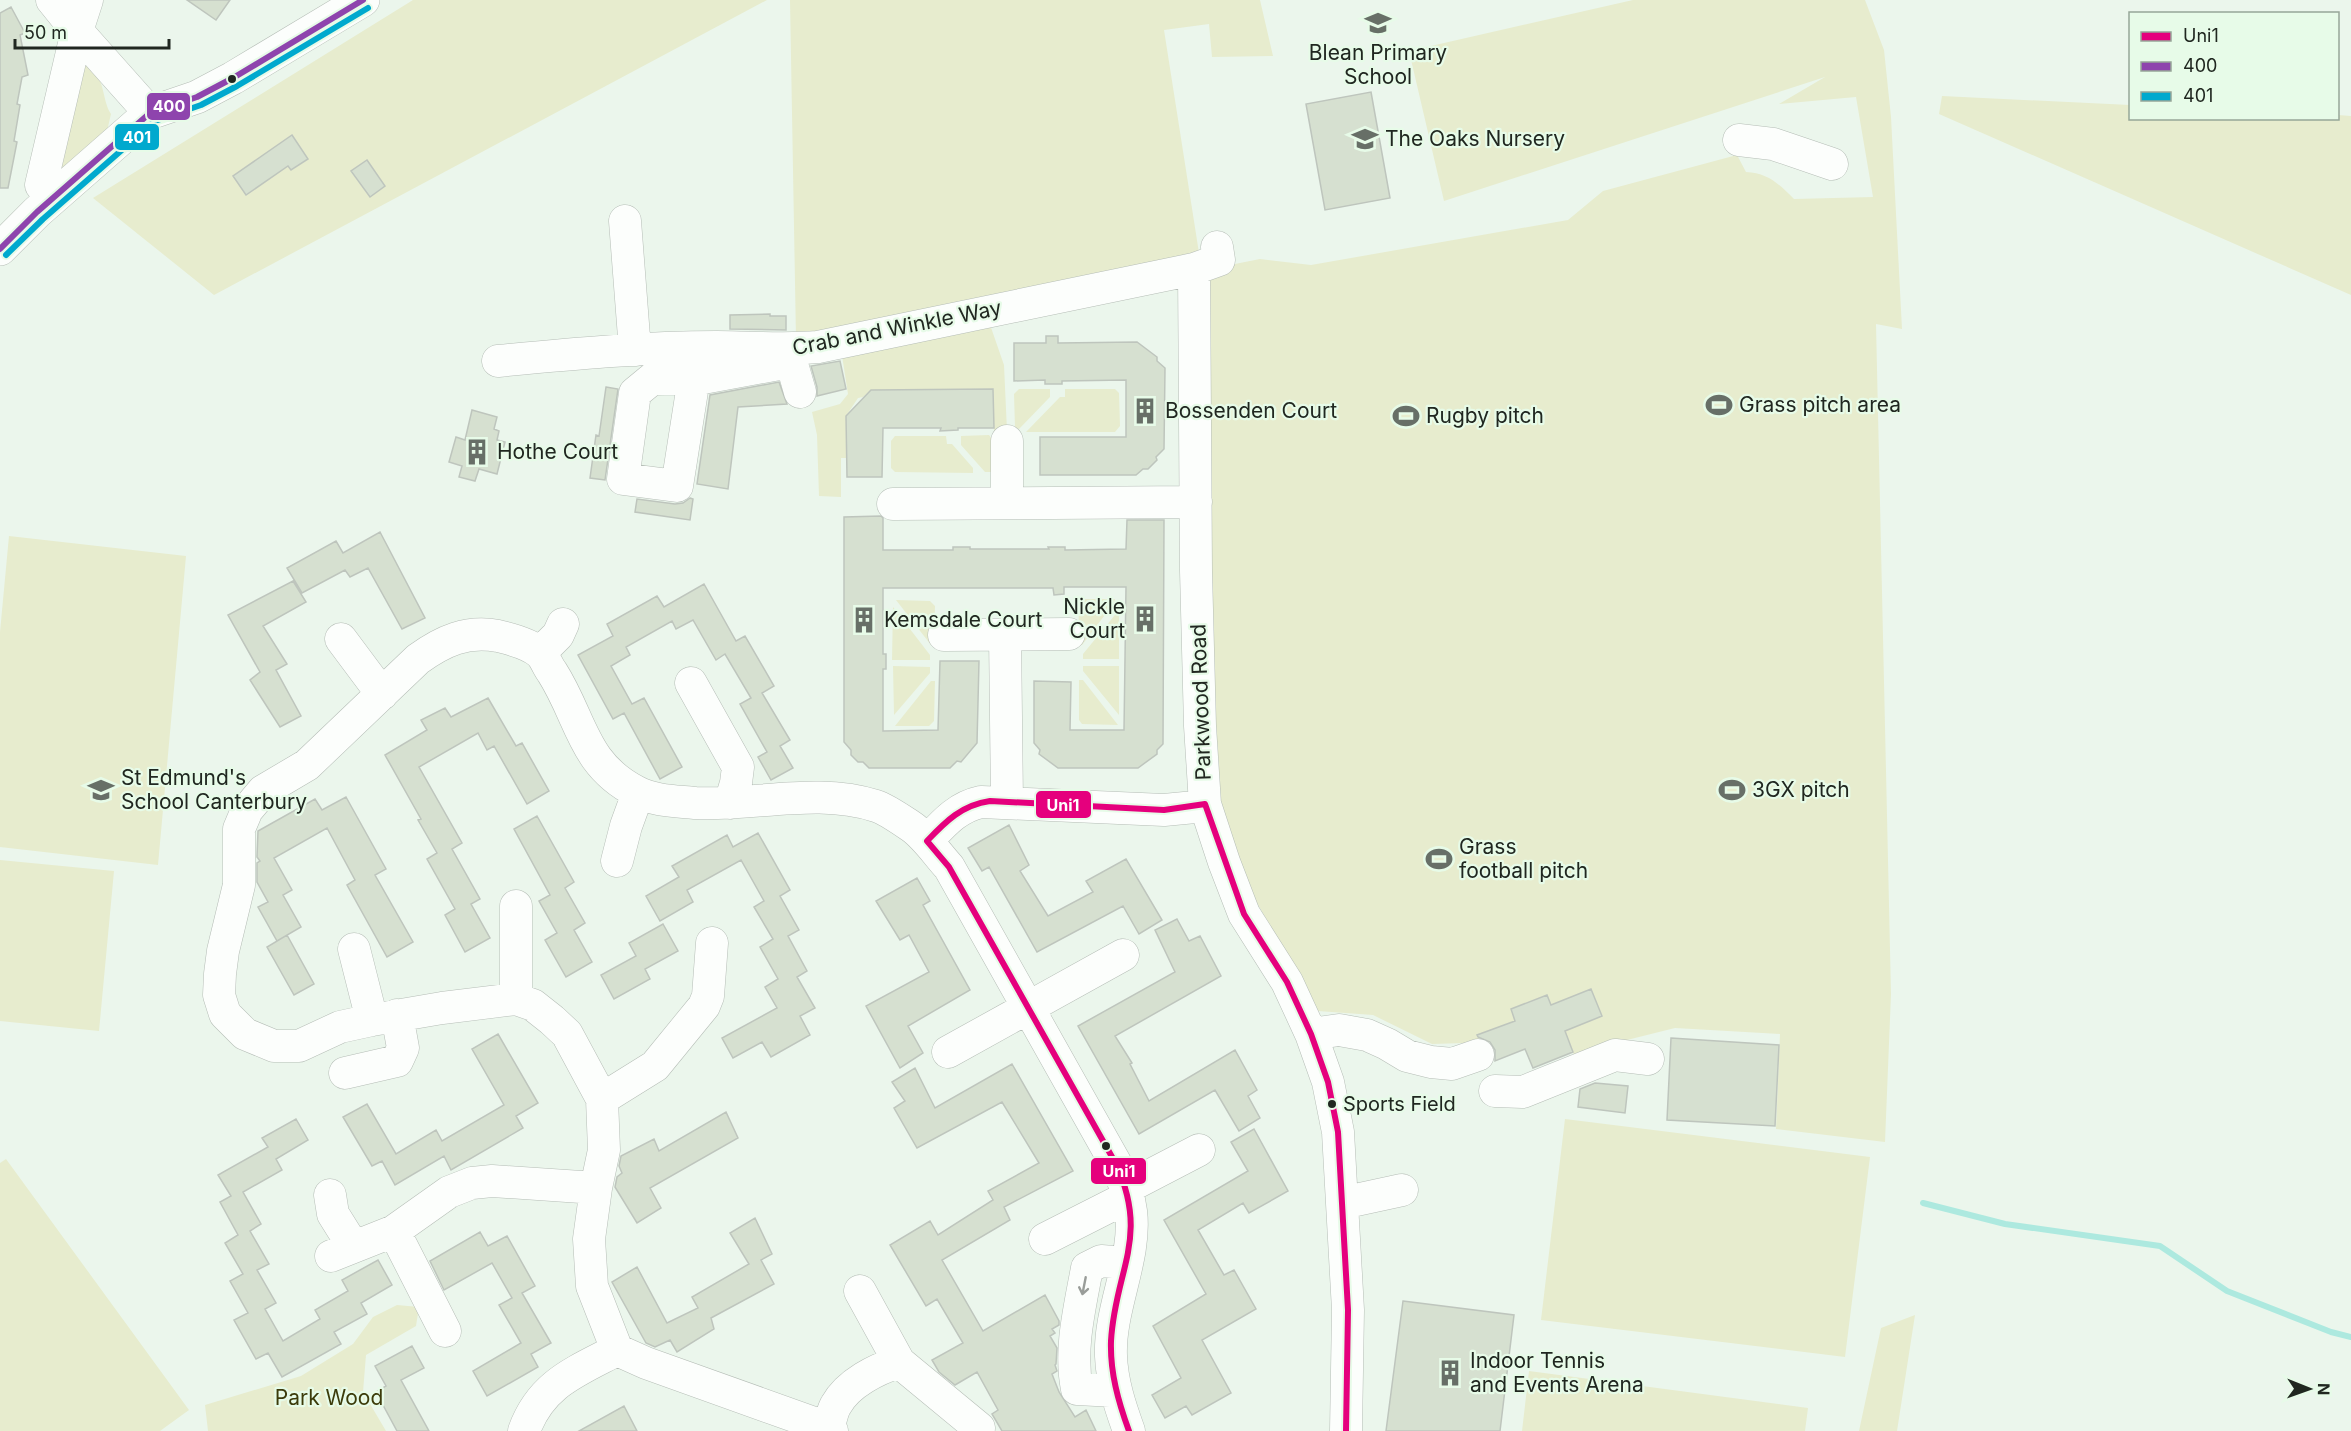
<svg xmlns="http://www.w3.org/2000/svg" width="2351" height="1431" font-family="Inter,sans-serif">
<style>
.green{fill:#e7ecce;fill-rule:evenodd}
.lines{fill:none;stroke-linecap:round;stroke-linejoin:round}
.stream{stroke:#ade9df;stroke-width:6}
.building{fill:#d6e0d0;stroke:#bec5bd;stroke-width:1.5}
.minor-casing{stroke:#b5bdb6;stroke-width:33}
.major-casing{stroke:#b5bdb6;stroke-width:34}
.minor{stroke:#fcfefc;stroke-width:32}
.major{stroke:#fcfefc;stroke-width:33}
.bus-1-casing{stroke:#e7fbe8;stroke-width:10}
.bus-2-casing{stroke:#e7fbe8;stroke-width:10}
.bus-3-casing{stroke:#e7fbe8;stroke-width:10}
.bus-1{stroke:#e5007d;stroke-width:6}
.bus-2{stroke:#8e44ad;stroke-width:6}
.bus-3{stroke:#00a9ce;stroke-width:6}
.oneway{stroke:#999d99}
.bus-dot{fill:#202720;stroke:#e7fbe8;stroke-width:2}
.labels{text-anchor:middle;stroke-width:4.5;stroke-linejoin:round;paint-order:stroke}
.bus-label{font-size:20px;fill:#202720;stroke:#e7fbe8;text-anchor:start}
.poi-label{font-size:21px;fill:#202720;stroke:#e7fbe8;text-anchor:start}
.street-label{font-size:21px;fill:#202720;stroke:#e7fbe8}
.park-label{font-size:21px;fill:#3c3b0a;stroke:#e7fbe8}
.line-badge{stroke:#e7fbe8;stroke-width:2}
.badge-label{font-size:16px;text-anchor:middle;font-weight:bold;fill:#fff}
</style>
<rect width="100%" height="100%" fill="#ebf6ec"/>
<path class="green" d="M 413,0 L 767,0 L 214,295 L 93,198 ZM 292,136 L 308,159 L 292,170 L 288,166 L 246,195 L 233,176 ZM 366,160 L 385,186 L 370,197 L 351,172 Z
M 790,0 L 1260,0 L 1273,56 L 1212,57 L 1209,24 L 1164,30 L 1199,253 L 796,339 Z
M 1633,0 L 1865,0 L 1884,50 L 1891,117 L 1902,329 L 1876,324 L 1891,994 L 1885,1142 L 1776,1129 L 1780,1034 L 1675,1028 L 1627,1040 L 1575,1058 L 1565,1031 L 1602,1016 L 1591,989 L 1551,1005 L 1547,995 L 1511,1009 L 1515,1021 L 1477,1035 L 1479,1039 L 1465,1043 L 1432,1044 L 1373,1015 L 1318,1011 L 1239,871 L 1218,809 L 1213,766 L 1209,283 L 1213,273 L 1225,266 L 1260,259 L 1311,265 L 1568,220 L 1603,191 L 1737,155 L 1746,172 C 1768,173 1779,184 1794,199 L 1873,197 L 1856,97 L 1779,104 L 1825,77 L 1444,201 L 1409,51 Z
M 85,65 C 106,73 101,99 111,114 L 107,131 L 49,188 Z
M 1942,96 L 2130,105 L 2130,118 L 2338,118 L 2338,115 L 2351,116 L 2351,295 L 1939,114 Z
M 987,316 L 1004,365 L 1007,431 L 994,431 L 993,389 L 871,390 L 863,397 L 858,398 L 846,416 L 846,458 L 841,458 L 841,497 L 819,496 L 817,435 L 812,412 L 840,404 L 848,394 L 841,349 Z
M 1019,389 L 1050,389 L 1050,397 L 1019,429 L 1015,428 L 1014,394 Z
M 1065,389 L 1115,389 L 1119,393 L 1120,426 L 1115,432 L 1026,432 L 1060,397 L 1065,397 Z
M 989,435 L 993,440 L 993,472 L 985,472 L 961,445 L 961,436 Z
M 895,436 L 946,436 L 947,444 L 952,444 L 973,468 L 973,473 L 895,472 L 891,468 L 891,441 Z
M 9,536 L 186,556 L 158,865 L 0,847 L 0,632 Z
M 1082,599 L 1115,599 L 1114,603 L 1082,645 L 1078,645 L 1079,604 Z
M 896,600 L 930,601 L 935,606 L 934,645 L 931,645 Z
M 893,607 L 930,655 L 930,660 L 892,660 Z
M 1119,610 L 1119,659 L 1083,659 L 1083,654 Z
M 893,666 L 930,667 L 930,673 L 894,715 Z
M 1083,666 L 1119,666 L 1119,715 L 1083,671 Z
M 1079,680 L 1083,680 L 1118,725 L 1082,724 L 1079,720 Z
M 931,681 L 935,681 L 934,721 L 929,726 L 895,726 Z
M 0,860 L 114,871 L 99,1031 L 0,1021 Z
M 1565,1119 L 1870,1157 L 1845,1357 L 1541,1320 Z
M 6,1159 L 189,1410 L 160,1431 L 0,1431 L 0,1163 Z
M 397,1305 L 419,1307 L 416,1326 L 366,1355 L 363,1392 L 386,1431 L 208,1431 L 205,1405 L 301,1376 L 353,1344 L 373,1317 Z
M 1915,1315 L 1897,1431 L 1859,1431 L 1881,1328 Z
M 1529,1371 L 1808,1408 L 1805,1431 L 1522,1431 Z"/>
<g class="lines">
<path class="stream" d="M 1923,1203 L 2005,1224 L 2160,1246 L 2227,1291 L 2331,1332 L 2351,1337"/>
</g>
<path class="building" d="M 187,0 L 230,0 L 216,20 Z
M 11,7 L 25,33 L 20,35 L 28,75 L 22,77 L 17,104 L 20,105 L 14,141 L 17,142 L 8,188 L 0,188 L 0,13 Z
M 1371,92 L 1390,198 L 1325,210 L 1306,104 Z
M 292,135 L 308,159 L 291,170 L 288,166 L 246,195 L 233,176 Z
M 367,160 L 385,186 L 370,197 L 351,171 Z
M 770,314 L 770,316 L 786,316 L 786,330 L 730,329 L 730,315 Z
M 1046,336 L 1058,336 L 1058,343 L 1137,342 L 1157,357 L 1157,361 L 1165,368 L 1164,449 L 1156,457 L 1157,460 L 1148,469 L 1143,469 L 1136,475 L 1040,475 L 1040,437 L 1126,437 L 1126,380 L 1062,381 L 1062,384 L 1045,384 L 1045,380 L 1014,381 L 1014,343 L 1046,343 Z
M 840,361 L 846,389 L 817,396 L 817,387 L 811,366 Z
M 779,382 L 787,404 L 738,407 L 728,489 L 697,484 L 710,395 Z
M 606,387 L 618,389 L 605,480 L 590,478 L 596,435 L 599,436 Z
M 993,389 L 994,428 L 958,428 L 958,430 L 940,431 L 941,428 L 883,428 L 882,477 L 847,477 L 846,416 L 871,390 Z
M 472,410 L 497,417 L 494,429 L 499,431 L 497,440 L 505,442 L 497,474 L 479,469 L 475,481 L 459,477 L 462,466 L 449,462 L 456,437 L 465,440 Z
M 690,498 L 693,499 L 690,520 L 635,512 L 637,499 L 675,504 L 683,503 Z
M 881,516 L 883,518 L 883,550 L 953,550 L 953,547 L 970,547 L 970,549 L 1049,549 L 1048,547 L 1065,547 L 1065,550 L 1126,549 L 1127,520 L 1164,520 L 1163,744 L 1157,750 L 1157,754 L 1138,768 L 1058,768 L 1039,754 L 1040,750 L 1034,743 L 1034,681 L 1071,682 L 1070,730 L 1124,730 L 1126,587 L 1064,587 L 1064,594 L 1054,595 L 1053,588 L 883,588 L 883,654 L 886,654 L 886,669 L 883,669 L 883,731 L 938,730 L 940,661 L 979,661 L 977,743 L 961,762 L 957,761 L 950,768 L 869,768 L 863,762 L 858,762 L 851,755 L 851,750 L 844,742 L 844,517 Z
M 380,532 L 425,618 L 402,629 L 368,568 L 350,577 L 345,570 L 302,593 L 287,568 L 336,541 L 343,553 Z
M 293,581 L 306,602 L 263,626 L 287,664 L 276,670 L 301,716 L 280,727 L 250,680 L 260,672 L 228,615 Z
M 704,584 L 736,641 L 745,636 L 774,686 L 762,693 L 790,740 L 780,746 L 793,768 L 771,780 L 758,757 L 767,752 L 740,704 L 751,698 L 725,654 L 716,660 L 693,620 L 676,629 L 672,621 L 626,647 L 630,655 L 611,666 L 632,704 L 644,698 L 682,767 L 660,779 L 624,713 L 613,719 L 578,655 L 613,636 L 607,624 L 657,596 L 664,607 Z
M 488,698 L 516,746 L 522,743 L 549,791 L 527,804 L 494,746 L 487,750 L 478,733 L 419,767 L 462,843 L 452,849 L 480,899 L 471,904 L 490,938 L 465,952 L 445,915 L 455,909 L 427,859 L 437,853 L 418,820 L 421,819 L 385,755 L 427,730 L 421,720 L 445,708 L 451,717 Z
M 346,797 L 386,869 L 375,875 L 413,942 L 387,957 L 347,885 L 355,880 L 327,828 L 274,858 L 292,890 L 283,895 L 301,927 L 277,941 L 258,907 L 268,902 L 257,882 L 257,863 L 260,861 L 257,857 L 258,831 L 315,799 L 322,810 Z
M 537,816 L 574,882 L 565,888 L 585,923 L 574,930 L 592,962 L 566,977 L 545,940 L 557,933 L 539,901 L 550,895 L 514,829 Z
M 1009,825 L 1029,865 L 1020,871 L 1048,916 L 1093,892 L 1086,881 L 1126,859 L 1162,920 L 1139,934 L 1123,906 L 1037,952 L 989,867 L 982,871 L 968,848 Z
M 758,833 L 790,890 L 780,896 L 799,930 L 788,936 L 807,971 L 797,977 L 815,1008 L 800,1016 L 810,1035 L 771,1057 L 762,1042 L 733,1058 L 722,1038 L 777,1008 L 765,987 L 778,979 L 760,947 L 773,939 L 754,907 L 764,901 L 741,860 L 687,890 L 693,902 L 660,921 L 646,896 L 679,877 L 672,866 L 727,835 L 733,847 Z
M 917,878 L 930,901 L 923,905 L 970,990 L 908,1026 L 923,1053 L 900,1068 L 866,1006 L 929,972 L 909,935 L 900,940 L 876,901 Z
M 1177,919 L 1189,941 L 1200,936 L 1221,976 L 1115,1036 L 1132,1063 L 1130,1064 L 1149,1101 L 1235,1050 L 1257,1090 L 1248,1096 L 1260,1118 L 1239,1131 L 1215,1090 L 1139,1134 L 1078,1026 L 1175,972 L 1155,930 Z
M 663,924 L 678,951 L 645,969 L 650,979 L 614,999 L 601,975 L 636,956 L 629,943 Z
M 287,935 L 314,984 L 294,995 L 267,947 Z
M 1591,989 L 1602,1016 L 1565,1031 L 1573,1052 L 1533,1068 L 1525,1049 L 1495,1061 L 1495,1050 L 1490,1042 L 1478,1037 L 1477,1035 L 1515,1021 L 1511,1009 L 1547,995 L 1551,1005 Z
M 498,1034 L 538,1103 L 516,1116 L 523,1128 L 451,1170 L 444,1156 L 395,1185 L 382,1161 L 372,1166 L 343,1117 L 367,1104 L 396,1154 L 436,1130 L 442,1141 L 504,1105 L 472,1049 Z
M 1671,1038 L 1779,1045 L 1775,1126 L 1667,1120 Z
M 1012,1064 L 1073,1171 L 1004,1207 L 1010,1220 L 942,1260 L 983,1331 L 1045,1295 L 1059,1321 L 1059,1325 L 1052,1329 L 1055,1333 L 1050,1336 L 1057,1348 L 1056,1364 L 1055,1365 L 1057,1371 L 1052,1374 L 1059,1392 L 1075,1417 L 1086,1410 L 1096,1431 L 1002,1431 L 992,1414 L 998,1410 L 977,1372 L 955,1385 L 939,1372 L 932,1360 L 963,1343 L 937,1299 L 926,1306 L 890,1245 L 930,1221 L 938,1235 L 993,1200 L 988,1191 L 1039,1163 L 1002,1102 L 917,1148 L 894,1108 L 905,1101 L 892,1082 L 915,1068 L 935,1108 Z
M 1595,1083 L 1628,1086 L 1625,1113 L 1578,1107 L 1580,1089 Z
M 726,1112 L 738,1138 L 650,1188 L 661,1208 L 637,1223 L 615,1187 L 617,1177 L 622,1173 L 619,1166 L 621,1156 L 654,1139 L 659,1151 Z
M 296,1119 L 308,1140 L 276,1159 L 282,1170 L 243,1192 L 261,1224 L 250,1231 L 269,1264 L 257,1270 L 276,1303 L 265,1309 L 283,1341 L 320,1319 L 315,1310 L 348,1291 L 342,1280 L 378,1260 L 392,1285 L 361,1303 L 367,1314 L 334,1332 L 341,1344 L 282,1377 L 268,1353 L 256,1359 L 234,1320 L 248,1313 L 230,1281 L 243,1274 L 225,1243 L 238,1235 L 220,1202 L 231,1196 L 218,1175 L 268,1147 L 262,1138 Z
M 1254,1129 L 1288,1191 L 1249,1213 L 1243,1203 L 1198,1230 L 1224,1275 L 1234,1270 L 1256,1309 L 1202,1340 L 1231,1393 L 1192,1415 L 1186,1406 L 1165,1418 L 1152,1395 L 1181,1378 L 1153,1326 L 1206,1294 L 1164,1220 L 1248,1171 L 1231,1142 Z
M 755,1218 L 772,1254 L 761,1260 L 774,1284 L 711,1318 L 714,1329 L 677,1352 L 670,1340 L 655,1347 L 646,1343 L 612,1282 L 637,1267 L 667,1323 L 698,1308 L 692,1297 L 749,1264 L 730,1233 Z
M 480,1232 L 488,1246 L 507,1236 L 535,1286 L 522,1293 L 551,1343 L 531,1354 L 538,1367 L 487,1396 L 473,1371 L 521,1343 L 499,1305 L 512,1298 L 492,1263 L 444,1290 L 430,1261 Z
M 1403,1301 L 1514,1315 L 1500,1431 L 1386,1431 Z
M 412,1346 L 424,1368 L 401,1380 L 429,1431 L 397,1431 L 376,1392 L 386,1386 L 375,1366 Z
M 624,1406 L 637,1431 L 579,1431 Z"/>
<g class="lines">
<g class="minor-casing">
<path id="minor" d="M 52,0 L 77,31 L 150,113
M 1739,140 L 1773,144 L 1832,164
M 41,185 L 77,31 L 87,0
M 625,221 L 635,350
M 1194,269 L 1196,571 L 1200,726 L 1205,804 L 1224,862 L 1244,914 L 1287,982 L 1311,1034 L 1328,1082 L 1338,1132 L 1348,1310 L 1346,1431
M 788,350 L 800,392
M 498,361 C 571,354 644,347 717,347 C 751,347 784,350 818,347 L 1194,269 L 1219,260 L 1217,247
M 694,378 L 677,486 L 623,479 L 635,393 L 652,379 L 703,378 L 790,362
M 1007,502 L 1007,441
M 893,504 L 1196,502
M 1005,634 L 1007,802
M 944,635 L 1069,634
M 341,639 L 382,694
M 540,653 L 558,635 L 563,624
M 691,683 L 738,767 L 736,783 L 730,803
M 927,841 C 943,824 957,807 981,802 L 1164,810 L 1195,807 L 1205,804
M 617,861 L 626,826 L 638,793
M 354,949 L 372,1020
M 516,999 L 516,906
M 1311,1034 L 1339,1030 L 1367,1035 L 1387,1044 L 1407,1056 L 1431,1062 L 1452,1064 L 1478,1055
M 948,1052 L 1123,955
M 345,1073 L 397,1061 L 403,1048 L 397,1015
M 1495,1091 L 1523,1092 L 1615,1055 L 1648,1059
M 602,1099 L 655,1066 L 704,1006 L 708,996 L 712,943
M 1126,1188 L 1199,1150
M 330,1195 L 333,1214 L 353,1246
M 1342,1203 L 1402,1190
M 394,1231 L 445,1331
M 1045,1239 L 1114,1204 L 1129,1200
M 331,1256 L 394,1231 L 449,1192 L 472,1183 L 492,1181 L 596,1188
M 860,1291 L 899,1362 L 979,1428
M 1115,1391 L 1077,1389 C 1069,1349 1080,1307 1087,1268 L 1101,1261 L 1126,1263
M 828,1428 C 831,1421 832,1411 836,1405 C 848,1383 877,1369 899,1362
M 524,1431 C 541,1384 575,1372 617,1350
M 832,1431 L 828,1428 L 646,1363 L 617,1350 L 592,1286 L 589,1239 L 596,1188 L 604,1150 L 602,1099 L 567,1034 L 552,1020 L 533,1005 L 516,999 L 442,1008 L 372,1020 L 340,1027 L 299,1046 L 274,1046 L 245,1034 L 225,1014 L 219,995 L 220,974 L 223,951 L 239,885 L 239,829 L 247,810 L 263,791 L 307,765 L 418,659 C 443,641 467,630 498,636 C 511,639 530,644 540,653 C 545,658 548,667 552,672 C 582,719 582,764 637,792 C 654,801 677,801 695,803 C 755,806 818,787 876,806 C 886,809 903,821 912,827 C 926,837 937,854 949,867 L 1116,1164 C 1123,1179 1129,1194 1131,1211 C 1137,1258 1109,1308 1111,1356 C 1112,1382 1120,1406 1129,1431"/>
</g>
<g class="major-casing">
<path id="major" d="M 0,249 L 37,212 L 150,113 L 197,97 L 233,78 L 363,0"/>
</g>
<use href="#minor" class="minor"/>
<use href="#major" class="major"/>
<g class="bus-1-casing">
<path id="bus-1" d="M 1129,1431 C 1118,1401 1110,1372 1111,1341 C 1115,1270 1150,1238 1116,1164 L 949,867 L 927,841 C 946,821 962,805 990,801 L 1164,810 L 1205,804 L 1244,914 L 1287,982 L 1311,1034 L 1328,1082 L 1338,1132 L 1348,1310 L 1346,1431"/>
</g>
<g class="bus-2-casing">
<path id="bus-2" d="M 0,249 L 37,212 L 150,113 L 197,97 L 233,78 L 363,0"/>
</g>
<g class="bus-3-casing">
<path id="bus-3" d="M 6,255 L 43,219 L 155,121 L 201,105 L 237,86 L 368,8"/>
</g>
<use href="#bus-1" class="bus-1"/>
<use href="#bus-2" class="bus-2"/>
<use href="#bus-3" class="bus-3"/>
</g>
<defs><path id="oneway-shaft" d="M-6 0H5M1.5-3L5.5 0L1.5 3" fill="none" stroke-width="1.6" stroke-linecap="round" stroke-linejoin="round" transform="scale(1.5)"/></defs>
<use class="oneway" href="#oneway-shaft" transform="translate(1084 1286) rotate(101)"/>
<defs>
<g id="school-bare" transform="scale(2.07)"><path d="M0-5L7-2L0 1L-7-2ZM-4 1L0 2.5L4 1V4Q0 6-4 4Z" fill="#676f67" stroke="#e7fbe8" stroke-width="2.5" paint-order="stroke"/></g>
<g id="stadium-bare" transform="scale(2.07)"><path d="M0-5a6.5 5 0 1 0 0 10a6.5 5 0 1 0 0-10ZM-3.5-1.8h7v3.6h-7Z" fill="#676f67" stroke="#e7fbe8" stroke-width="2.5" paint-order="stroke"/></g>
<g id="building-bare" transform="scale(2.07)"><path d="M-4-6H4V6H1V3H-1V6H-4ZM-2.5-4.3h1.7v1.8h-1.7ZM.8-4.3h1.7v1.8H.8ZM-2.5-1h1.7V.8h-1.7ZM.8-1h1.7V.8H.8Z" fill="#676f67" stroke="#e7fbe8" stroke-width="2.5" paint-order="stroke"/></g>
</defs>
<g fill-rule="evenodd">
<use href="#school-bare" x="1378" y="23"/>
<use href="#school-bare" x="1365" y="139"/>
<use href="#stadium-bare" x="1719" y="405"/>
<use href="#building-bare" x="1145" y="411"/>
<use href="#stadium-bare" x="1406" y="416"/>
<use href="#building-bare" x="477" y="452"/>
<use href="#building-bare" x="1145" y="619"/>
<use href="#building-bare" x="864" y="620"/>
<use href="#school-bare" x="101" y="790"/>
<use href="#stadium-bare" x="1732" y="790"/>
<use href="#stadium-bare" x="1439" y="859"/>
<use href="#building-bare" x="1450" y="1373"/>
</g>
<g class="bus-dot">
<circle cx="232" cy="79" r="5"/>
<circle cx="1332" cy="1104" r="5"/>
<circle cx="1106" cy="1146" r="5"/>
</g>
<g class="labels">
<g class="bus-label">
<text x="1343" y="1111">Sports Field</text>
</g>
<g class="poi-label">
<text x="1378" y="60" text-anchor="middle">Blean Primary<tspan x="1378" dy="24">School</tspan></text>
<text x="1385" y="146">The Oaks Nursery</text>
<text x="1739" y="412">Grass pitch area</text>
<text x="1165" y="418">Bossenden Court</text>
<text x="1426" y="423">Rugby pitch</text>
<text x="497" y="459">Hothe Court</text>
<text x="1125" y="614" text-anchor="end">Nickle<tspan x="1125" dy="24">Court</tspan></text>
<text x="884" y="627">Kemsdale Court</text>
<text x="121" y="785">St Edmund's<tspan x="121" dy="24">School Canterbury</tspan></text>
<text x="1752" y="797">3GX pitch</text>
<text x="1459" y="854">Grass<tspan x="1459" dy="24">football pitch</tspan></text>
<text x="1470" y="1368">Indoor Tennis<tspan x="1470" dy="24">and Events Arena</tspan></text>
</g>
<g class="street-label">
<text transform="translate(897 328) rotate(-11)" y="7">Crab and Winkle Way</text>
<text transform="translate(1201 702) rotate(-92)" y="7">Parkwood Road</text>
</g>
<g class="park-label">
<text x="329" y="1405">Park Wood</text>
</g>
</g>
<g class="line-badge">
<rect x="146" y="92" width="45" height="29" rx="6" fill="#8e44ad"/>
<rect x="114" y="123" width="46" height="28" rx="6" fill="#00a9ce"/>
<rect x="1035" y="790" width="57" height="29" rx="6" fill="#e5007d"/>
<rect x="1090" y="1157" width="57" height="28" rx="6" fill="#e5007d"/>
</g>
<g class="badge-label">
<text x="169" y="112">400</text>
<text x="137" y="143">401</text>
<text x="1063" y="811">Uni1</text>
<text x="1119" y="1177">Uni1</text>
</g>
<rect x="2129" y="12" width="210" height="108" fill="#e7fbe8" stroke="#97a698" stroke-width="1.5"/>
<rect x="2141" y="32" width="30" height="9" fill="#e5007d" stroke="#97a698" stroke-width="1.5"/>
<text x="2183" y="42" font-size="18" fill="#202720">Uni1</text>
<rect x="2141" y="62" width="30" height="9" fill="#8e44ad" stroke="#97a698" stroke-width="1.5"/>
<text x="2183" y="72" font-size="18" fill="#202720">400</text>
<rect x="2141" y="92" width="30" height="9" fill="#00a9ce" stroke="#97a698" stroke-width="1.5"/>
<text x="2183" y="102" font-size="18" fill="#202720">401</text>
<g transform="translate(2309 1389) rotate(91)" stroke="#e7fbe8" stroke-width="4.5" paint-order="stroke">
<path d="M0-4.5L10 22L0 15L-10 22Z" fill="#202720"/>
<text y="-9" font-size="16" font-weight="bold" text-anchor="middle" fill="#202720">N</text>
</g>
<path d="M15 39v9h154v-9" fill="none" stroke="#202720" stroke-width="3"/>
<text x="24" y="39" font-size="18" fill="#202720" stroke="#e7fbe8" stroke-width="4.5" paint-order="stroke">50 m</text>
</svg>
